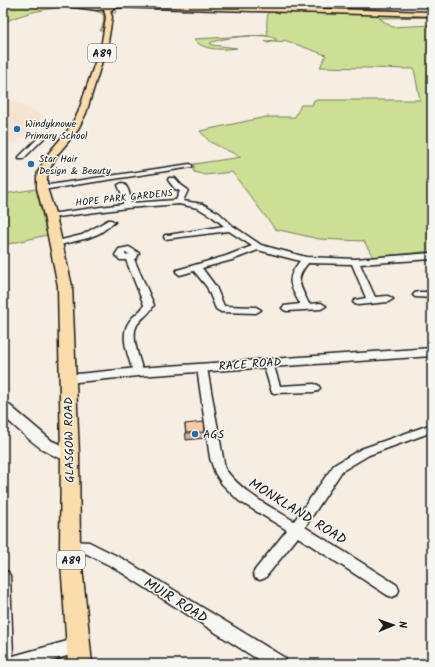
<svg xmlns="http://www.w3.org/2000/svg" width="435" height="667" font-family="Kalam,sans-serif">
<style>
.built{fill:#f6e3d1}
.green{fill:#ccdf94;stroke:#747e58}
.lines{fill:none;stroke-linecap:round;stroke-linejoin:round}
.minor-casing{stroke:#1c1c1c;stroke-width:3}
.tertiary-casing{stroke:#1c1c1c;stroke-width:3}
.secondary-casing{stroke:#1c1c1c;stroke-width:3}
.primary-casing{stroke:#1c1c1c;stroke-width:3}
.minor{fill:#f6f6f2;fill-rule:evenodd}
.tertiary{fill:#f6f6f2;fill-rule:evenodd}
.secondary{fill:#f6f6f2;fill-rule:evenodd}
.primary{fill:#faddab;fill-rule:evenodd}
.wall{fill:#d4af8f;stroke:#1c1c1c}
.building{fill:#f7cba6;stroke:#1c1c1c}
.poi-dot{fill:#1f6fb2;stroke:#f6f6f2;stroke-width:1.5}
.labels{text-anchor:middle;stroke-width:3;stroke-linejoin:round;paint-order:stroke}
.far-poi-label{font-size:10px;fill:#1c1c1c;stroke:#f6f6f2;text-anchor:start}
.far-street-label{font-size:10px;fill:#1c1c1c;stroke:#f6f6f2}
.shield{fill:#f6f6f2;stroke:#5d5d5c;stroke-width:1}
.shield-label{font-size:11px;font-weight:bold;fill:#1c1c1c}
.street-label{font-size:12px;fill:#1c1c1c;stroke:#f6f6f2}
.poi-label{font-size:12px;fill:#1c1c1c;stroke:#f6f6f2;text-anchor:start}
.near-street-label{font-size:14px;fill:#1c1c1c;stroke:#f6f6f2}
</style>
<rect width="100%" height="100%" fill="#f6ede3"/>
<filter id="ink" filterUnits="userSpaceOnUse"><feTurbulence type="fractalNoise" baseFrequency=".025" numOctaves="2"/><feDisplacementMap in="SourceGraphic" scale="8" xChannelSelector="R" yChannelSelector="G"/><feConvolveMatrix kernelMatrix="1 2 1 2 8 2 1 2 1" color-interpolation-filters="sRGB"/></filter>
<g filter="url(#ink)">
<path class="built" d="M 3,97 L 44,116 L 16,142 L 3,145 Z"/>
<path class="green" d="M 3,3 C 33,3 78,0 105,13 C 108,18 105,26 103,31 L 100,31 L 104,22 L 103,14 C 77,0 28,10 3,23 Z
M 138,6 L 432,15 L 432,17 L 379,18 L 392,27 L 432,25 L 432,251 L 373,257 L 364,241 L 319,239 L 275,229 L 232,172 L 205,175 L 194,172 L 194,164 L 241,157 L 210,142 L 200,131 L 266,117 L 295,117 L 301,105 L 312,105 L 314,100 L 420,100 L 414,69 L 320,67 L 326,55 L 284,40 L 284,41 L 267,43 L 265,41 L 277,40 C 269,31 220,38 210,43 L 212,45 L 237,48 C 224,50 202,51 194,39 L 268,35 C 266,28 267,18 268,12 L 132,7 L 118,8 L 115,13 L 111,13 L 111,10 L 120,7 Z
M 262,7 L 354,7 L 432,13 Z
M 36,189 L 47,235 L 4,245 L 3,194 Z"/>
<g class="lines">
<g class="minor-casing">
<path id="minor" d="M 39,137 L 44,138 L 23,159 L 19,159 L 19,157 Z
M 190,164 L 192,165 L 192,167 L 42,190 L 38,188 L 42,186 Z
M 169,178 L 175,178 L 181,185 L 188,190 L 183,201 L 203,204 L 219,213 L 233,226 L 261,245 L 306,257 L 355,259 L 432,253 L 432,259 L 360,264 L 375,297 L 388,296 L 393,299 L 388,302 L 358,305 L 355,304 L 353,302 L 355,300 L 366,298 L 352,264 L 308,263 C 294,280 300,285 309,304 L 321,303 L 326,306 L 321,309 L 287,311 L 284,310 L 282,308 L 284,306 L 300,304 C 290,285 285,280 300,261 L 258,250 L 232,260 L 202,268 L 216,287 L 224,306 L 256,307 L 261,310 L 256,313 L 221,312 L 216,309 L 207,287 L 194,271 L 180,275 L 176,272 L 177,270 L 226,256 L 252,246 L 229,231 L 165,239 L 164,237 L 165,235 L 168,235 L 224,226 L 213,217 L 198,208 L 179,204 L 127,208 L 50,218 L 46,216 L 50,214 L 123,204 L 122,195 L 118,185 L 122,183 C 129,186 130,196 131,203 L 176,200 L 180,191 L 175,189 L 168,180 Z
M 108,220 L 111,220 L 115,222 L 100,233 L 88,238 L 56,246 L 52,244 L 53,242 L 82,235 Z
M 129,247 L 139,253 L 136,259 L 134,259 L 154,305 C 150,314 142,317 137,325 C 130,336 140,360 143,372 L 142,374 L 134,374 L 133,372 C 129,357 119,336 129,322 C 133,315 141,312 144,305 L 126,260 L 120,260 L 115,255 L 119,249 ZM 125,253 L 130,254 L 125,255 Z
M 418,292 L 432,292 L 432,298 L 415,297 L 413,295 L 415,293 Z
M 268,360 L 273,363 L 280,386 L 314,384 L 318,385 L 320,388 L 318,391 L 314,392 L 272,393 L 263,363 Z
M 202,365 L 207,368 L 225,469 C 243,493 269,506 294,521 L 334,465 L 361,449 L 432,424 L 432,432 L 369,455 L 342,471 L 305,527 L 397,585 L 399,590 L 397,595 L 392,597 L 387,595 L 298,537 L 265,578 L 260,580 L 255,578 L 253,574 L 255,570 L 287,530 L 239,501 L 222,484 L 215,473 L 210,458 L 197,368 Z
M 70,541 L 89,542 L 123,559 L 285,658 L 287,664 L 265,664 L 113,567 L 87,554 L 65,551 L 63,547 L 65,543 Z
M 3,570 L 8,572 L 10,576 L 13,656 L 78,638 L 84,641 L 86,646 L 84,651 L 40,664 L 3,664 Z"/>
</g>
<g class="tertiary-casing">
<path id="tertiary" d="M 432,348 L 432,356 L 138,376 L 67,383 L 62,382 L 60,379 L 62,376 L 67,375 L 138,368 Z"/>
</g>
<g class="secondary-casing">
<path id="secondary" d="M 3,403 L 8,404 L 52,441 L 76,451 L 78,455 L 76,459 C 54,466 19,430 3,416 Z"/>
</g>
<g class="primary-casing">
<path id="primary" d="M 55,3 L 72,3 L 97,6 L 117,3 L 432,12 L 432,16 L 115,7 L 110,11 L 112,17 L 108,42 L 86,113 L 77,131 L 57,155 L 48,172 L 47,177 L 47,188 L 56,216 L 72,286 L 79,455 L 80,547 L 92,664 L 68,664 L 60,547 L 61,455 L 58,286 L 44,216 L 37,188 L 37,177 L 38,172 L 48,154 L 68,130 L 78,113 L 102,42 L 106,17 L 104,10 L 105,9 L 97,10 L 58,5 Z"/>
</g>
<use href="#minor" class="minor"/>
<use href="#tertiary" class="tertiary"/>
<use href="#secondary" class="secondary"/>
<use href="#primary" class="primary"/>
</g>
<path class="wall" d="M 185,424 L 205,432 L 205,438 L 186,440 Z"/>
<path class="building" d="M 204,422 L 205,432 L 186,433 L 185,424 Z"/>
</g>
<g class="poi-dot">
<circle cx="17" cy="129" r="4"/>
<circle cx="31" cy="164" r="4"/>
<circle cx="195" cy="434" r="4"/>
</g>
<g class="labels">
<g class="far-poi-label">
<text x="25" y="127">Windyknowe<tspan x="25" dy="12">Primary School</tspan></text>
<text x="39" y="162">Star Hair<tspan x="39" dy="12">Design &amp; Beauty</tspan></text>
</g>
<g class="far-street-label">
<text transform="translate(124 197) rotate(-6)" y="4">HOPE PARK GARDENS</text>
</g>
<g class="shield">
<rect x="88" y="44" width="28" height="18" rx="3"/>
<rect x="57" y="551" width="28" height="18" rx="3"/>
</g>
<g class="shield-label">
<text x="102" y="57">A89</text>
<text x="71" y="564">A89</text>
</g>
<g class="street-label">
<text transform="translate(250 364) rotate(-4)" y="4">RACE ROAD</text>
<text transform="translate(69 440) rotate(-91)" y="4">GLASGOW ROAD</text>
</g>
<g class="poi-label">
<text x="203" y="438">AGS</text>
</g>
<g class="near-street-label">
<text transform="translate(298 511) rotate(32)" y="5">MONKLAND ROAD</text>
<text transform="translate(176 600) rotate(32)" y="5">MUIR ROAD</text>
</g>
</g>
<rect width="435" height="667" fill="none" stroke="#f6f6f2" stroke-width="16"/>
<rect x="8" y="8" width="419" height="651" fill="none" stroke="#1c1c1c" stroke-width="1.5" filter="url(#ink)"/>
<g transform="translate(393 625) rotate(88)" stroke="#f6f6f2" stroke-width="3" paint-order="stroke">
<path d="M0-3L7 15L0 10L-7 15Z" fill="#1c1c1c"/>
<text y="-6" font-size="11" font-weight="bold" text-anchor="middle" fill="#1c1c1c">N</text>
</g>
</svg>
